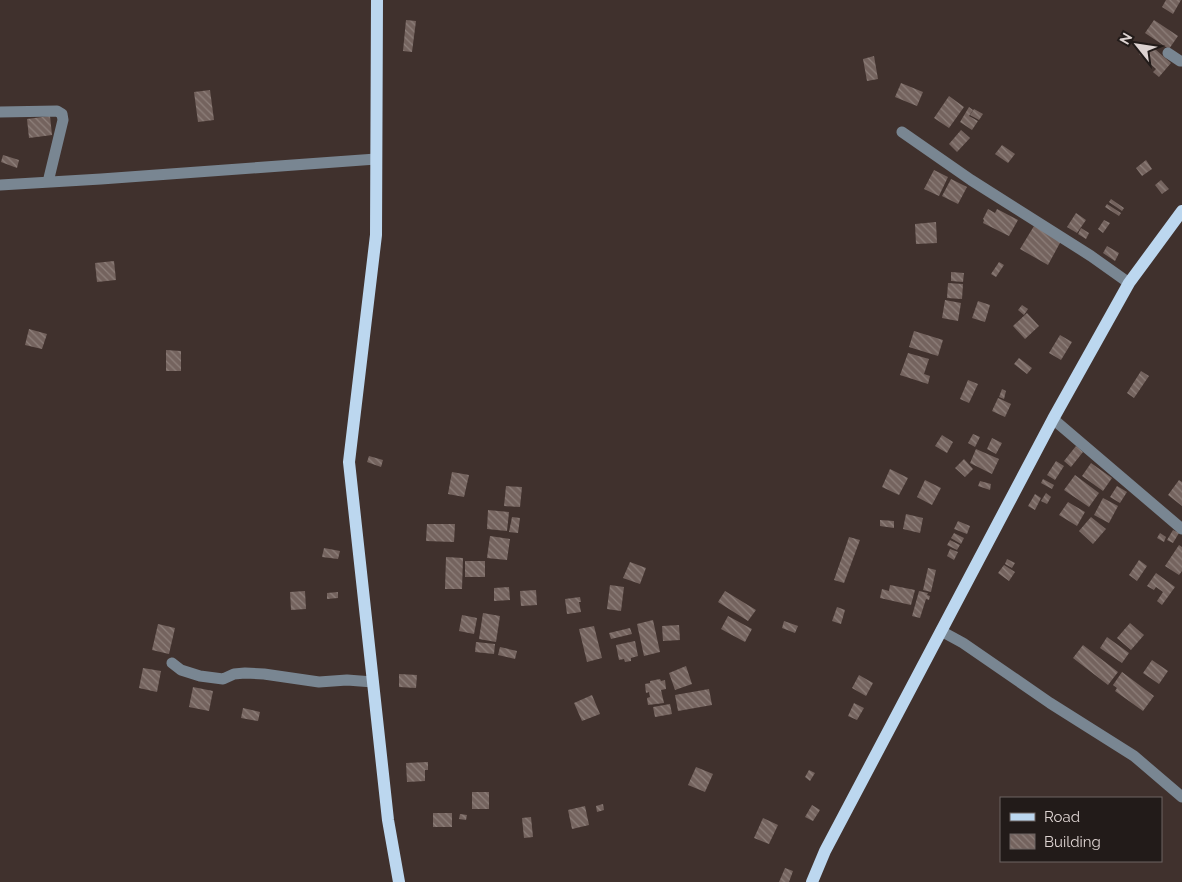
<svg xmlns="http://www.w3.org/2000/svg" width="1182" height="882" font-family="Raleway,sans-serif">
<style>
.building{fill:url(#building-back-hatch)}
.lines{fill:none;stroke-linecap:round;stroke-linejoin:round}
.minor{stroke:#798692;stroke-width:11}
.major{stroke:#bcd7ef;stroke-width:12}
</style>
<defs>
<pattern id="building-back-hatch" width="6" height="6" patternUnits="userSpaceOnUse" patternTransform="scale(1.25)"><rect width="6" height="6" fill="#74635e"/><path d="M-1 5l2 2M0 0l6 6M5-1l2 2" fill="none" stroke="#8e807b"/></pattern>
</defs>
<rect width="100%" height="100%" fill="#40312d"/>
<path class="building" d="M 1166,0 L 1181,0 L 1173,14 L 1162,7 Z
M 406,20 L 416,21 L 412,52 L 403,51 Z
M 1154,20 L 1178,36 L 1169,49 L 1145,33 Z
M 1148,43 L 1171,63 L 1159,77 L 1153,72 L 1156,69 L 1139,54 Z
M 874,56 L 878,79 L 867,81 L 863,59 Z
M 901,83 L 923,92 L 917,106 L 895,97 Z
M 210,90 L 214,120 L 198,122 L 194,92 Z
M 949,96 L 964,107 L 949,128 L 934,118 Z
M 969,107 L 973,110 L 969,116 L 978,121 L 972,130 L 960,122 Z
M 974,109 L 983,114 L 979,120 L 970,115 Z
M 50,116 L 52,135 L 29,138 L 27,119 Z
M 961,130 L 970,138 L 957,152 L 949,144 Z
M 1002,145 L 1015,154 L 1008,163 L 995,154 Z
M 3,155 L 19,160 L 17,168 L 1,162 Z
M 1146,160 L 1152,169 L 1142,176 L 1136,168 Z
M 934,170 L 948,177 L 939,196 L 924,189 Z
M 951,179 L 967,187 L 958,204 L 942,196 Z
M 1161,180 L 1169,189 L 1162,194 L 1155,185 Z
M 1111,199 L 1124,208 L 1122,211 L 1109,202 Z
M 1107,204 L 1121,213 L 1119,216 L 1105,207 Z
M 988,209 L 995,213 L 997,209 L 1018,220 L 1009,236 L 983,223 L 984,220 L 983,219 Z
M 1076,213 L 1086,220 L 1077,233 L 1067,227 Z
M 1104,220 L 1110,223 L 1103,233 L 1098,229 Z
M 936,222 L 937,243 L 916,244 L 915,224 Z
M 1034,226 L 1061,241 L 1048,265 L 1020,249 Z
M 1081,228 L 1089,233 L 1086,239 L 1078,234 Z
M 1107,246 L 1119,253 L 1115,261 L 1103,253 Z
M 114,261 L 116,280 L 97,282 L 95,263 Z
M 999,262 L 1004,265 L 996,277 L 991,274 Z
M 951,272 L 964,273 L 963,282 L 951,281 Z
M 948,283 L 963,284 L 962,299 L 947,298 Z
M 945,300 L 961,303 L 958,321 L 942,318 Z
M 978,301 L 990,305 L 985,322 L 972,318 Z
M 1022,305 L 1028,309 L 1024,315 L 1018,310 Z
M 1027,313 L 1039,326 L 1025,339 L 1013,326 Z
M 29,329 L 47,334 L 42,349 L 25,345 Z
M 914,331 L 943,340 L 938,356 L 909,347 Z
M 1060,335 L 1072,342 L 1061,360 L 1049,353 Z
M 166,350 L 181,351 L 181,371 L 166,371 Z
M 908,353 L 929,359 L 924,374 L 930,376 L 928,384 L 900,375 Z
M 1019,358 L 1032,368 L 1027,374 L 1014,364 Z
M 1141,371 L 1149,376 L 1134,398 L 1127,393 Z
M 968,380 L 978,384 L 969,403 L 960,399 Z
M 1002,389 L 1006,391 L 1004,399 L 999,397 Z
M 998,398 L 1011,404 L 1005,417 L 992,411 Z
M 973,434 L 980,437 L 975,447 L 968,443 Z
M 942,435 L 953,442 L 947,453 L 935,446 Z
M 992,438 L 1002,443 L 996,454 L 987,449 Z
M 1076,446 L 1083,452 L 1071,467 L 1064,461 Z
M 976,449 L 999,459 L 992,474 L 970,463 Z
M 369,456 L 383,460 L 381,467 L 367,462 Z
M 964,459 L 973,469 L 965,477 L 955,468 Z
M 1056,461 L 1064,466 L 1055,480 L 1047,475 Z
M 1091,463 L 1112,478 L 1103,491 L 1082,476 Z
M 890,469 L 908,478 L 899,495 L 882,487 Z
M 452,472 L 469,475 L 464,497 L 448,494 Z
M 1075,475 L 1099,493 L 1089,507 L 1064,490 Z
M 1043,479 L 1054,485 L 1052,489 L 1041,483 Z
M 925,480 L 941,488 L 932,505 L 917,497 Z
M 1179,480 L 1182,482 L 1182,506 L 1168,495 Z
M 980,481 L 991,484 L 990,490 L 978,486 Z
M 506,486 L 522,487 L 520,507 L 504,506 Z
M 1117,486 L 1127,492 L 1120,503 L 1110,497 Z
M 1046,493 L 1051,497 L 1047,504 L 1041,501 Z
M 1035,494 L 1041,498 L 1035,510 L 1028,506 Z
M 1103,498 L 1118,506 L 1109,523 L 1094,515 Z
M 1068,502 L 1085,512 L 1077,526 L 1059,515 Z
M 488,510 L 509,512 L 507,531 L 487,529 Z
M 906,514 L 923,518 L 920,533 L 903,529 Z
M 512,517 L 520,518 L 518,533 L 509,532 Z
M 1091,517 L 1106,529 L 1093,544 L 1079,531 Z
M 880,520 L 894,521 L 894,528 L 880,526 Z
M 958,521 L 970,526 L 967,534 L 954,529 Z
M 427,524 L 455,524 L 454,542 L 426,541 Z
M 1173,530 L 1179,533 L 1173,543 L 1167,540 Z
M 954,533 L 964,538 L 961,544 L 951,538 Z
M 1160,533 L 1166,537 L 1164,542 L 1157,538 Z
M 490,536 L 510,539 L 507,560 L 487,558 Z
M 849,537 L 860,540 L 844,583 L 834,580 Z
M 950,540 L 960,545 L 957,550 L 947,545 Z
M 1179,545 L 1182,547 L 1182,571 L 1179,575 L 1165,566 Z
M 324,548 L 340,551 L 338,559 L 322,557 Z
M 950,549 L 958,552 L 954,560 L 947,556 Z
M 446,557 L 463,558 L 462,589 L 445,589 Z
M 1007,559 L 1015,563 L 1012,568 L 1005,564 Z
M 1139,560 L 1147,566 L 1137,581 L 1129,575 Z
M 465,561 L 485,561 L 485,577 L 465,577 Z
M 630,562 L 646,568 L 640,584 L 623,578 Z
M 1004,565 L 1015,572 L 1009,581 L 998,573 Z
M 928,568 L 936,570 L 931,592 L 923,590 Z
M 1156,573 L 1175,587 L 1162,605 L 1157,601 L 1163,592 L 1156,587 L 1154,590 L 1147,586 Z
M 610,585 L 624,587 L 621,611 L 607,609 Z
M 890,585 L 915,590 L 911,605 L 880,598 L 882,589 L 889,591 Z
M 509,587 L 510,600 L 494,601 L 494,588 Z
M 536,590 L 537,605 L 521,606 L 520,591 Z
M 305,591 L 306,609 L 291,610 L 290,592 Z
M 725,591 L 756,610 L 748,621 L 718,602 Z
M 919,591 L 928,593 L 927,595 L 930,596 L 929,600 L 926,599 L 920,618 L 912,616 Z
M 338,592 L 338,598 L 327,599 L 327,593 Z
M 580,597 L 581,602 L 579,602 L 581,612 L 567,614 L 565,599 Z
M 837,607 L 845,610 L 841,624 L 832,621 Z
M 483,613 L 500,616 L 496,642 L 479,639 Z
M 462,615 L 477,618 L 474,634 L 459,631 Z
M 728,616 L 752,629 L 745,642 L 721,629 Z
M 653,620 L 660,652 L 644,656 L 637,624 Z
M 784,621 L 798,626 L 795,633 L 782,628 Z
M 1130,623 L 1144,635 L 1131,650 L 1117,638 Z
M 158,624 L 175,628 L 169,654 L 152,650 Z
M 679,625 L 680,640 L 663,641 L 662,626 Z
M 594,626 L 602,658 L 587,662 L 579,629 Z
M 630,628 L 632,634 L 611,639 L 609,633 Z
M 1107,637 L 1129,653 L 1122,663 L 1100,648 Z
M 635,641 L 638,656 L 631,658 L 631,661 L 625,662 L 624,659 L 619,660 L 616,645 Z
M 476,642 L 495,644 L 494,654 L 475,652 Z
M 1083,645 L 1118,672 L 1108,685 L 1073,658 Z
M 500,647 L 517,651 L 515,659 L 498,655 Z
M 1152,660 L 1168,671 L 1159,684 L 1143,673 Z
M 686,666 L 692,684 L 675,690 L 669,673 Z
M 143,668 L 161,671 L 157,692 L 139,688 Z
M 1122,672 L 1154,696 L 1143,711 L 1115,691 L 1117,688 L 1113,685 Z
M 399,674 L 417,675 L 416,688 L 399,687 Z
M 859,675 L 873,683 L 866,696 L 852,688 Z
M 660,679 L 661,681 L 665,680 L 666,689 L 661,690 L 664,703 L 648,705 L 647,698 L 650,697 L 649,692 L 646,693 L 645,684 L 650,683 L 650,681 Z
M 193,687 L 213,691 L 209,711 L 189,707 Z
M 709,689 L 712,705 L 678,711 L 675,695 Z
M 592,695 L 600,714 L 582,721 L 574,703 Z
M 854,703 L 864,708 L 857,720 L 848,716 Z
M 670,704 L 672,714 L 655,717 L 653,707 Z
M 243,708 L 260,712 L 258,721 L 241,718 Z
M 428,762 L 428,770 L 425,770 L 425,781 L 407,782 L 406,763 Z
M 696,767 L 713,774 L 705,792 L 688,785 Z
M 809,770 L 815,773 L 810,781 L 805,777 Z
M 472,792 L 489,792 L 489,809 L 472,809 Z
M 603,804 L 604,810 L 597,812 L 596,806 Z
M 812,805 L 820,810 L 813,821 L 805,817 Z
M 585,806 L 589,825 L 572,829 L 568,810 Z
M 433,813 L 452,813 L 452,827 L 433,827 Z
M 460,814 L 467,815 L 466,820 L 459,819 Z
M 531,817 L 533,837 L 524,838 L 522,818 Z
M 763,818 L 778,825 L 769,844 L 754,838 Z
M 785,868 L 793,871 L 789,882 L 779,882 Z"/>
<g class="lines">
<path class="minor" d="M 1168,53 L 1180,61 L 1182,61
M 0,112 L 57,111 L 62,114 L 63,120 L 48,182
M 902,132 L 971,180 L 1091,256 L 1129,283
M 0,185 L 101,179 L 376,159
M 1053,419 L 1182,529
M 941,631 L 963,643 L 1050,703 L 1134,756 L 1182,797
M 172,663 L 181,670 L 200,676 L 223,679 L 234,674 L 245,673 L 264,674 L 319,682 L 347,680 L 373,682"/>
<path class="major" d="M 377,0 L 376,235 L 349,462 L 388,820 L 399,882
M 812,882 L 825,851 L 1053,419 L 1129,283 L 1182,211"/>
</g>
<rect x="1000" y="797" width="162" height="65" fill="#221b19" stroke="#6d6563"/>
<rect x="1010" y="813" width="25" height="8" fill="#bcd7ef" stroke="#6d6563"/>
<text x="1044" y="822" font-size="15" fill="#ddd3d1">Road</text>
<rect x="1010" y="834" width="25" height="15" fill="url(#building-back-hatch)" stroke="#6d6563"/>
<text x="1044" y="847" font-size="15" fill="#ddd3d1">Building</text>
<g transform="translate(1137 45) rotate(300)" stroke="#221b19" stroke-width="4" paint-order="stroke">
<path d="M0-4L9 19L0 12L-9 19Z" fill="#ddd3d1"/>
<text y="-8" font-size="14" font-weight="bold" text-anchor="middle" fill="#ddd3d1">N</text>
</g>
</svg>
